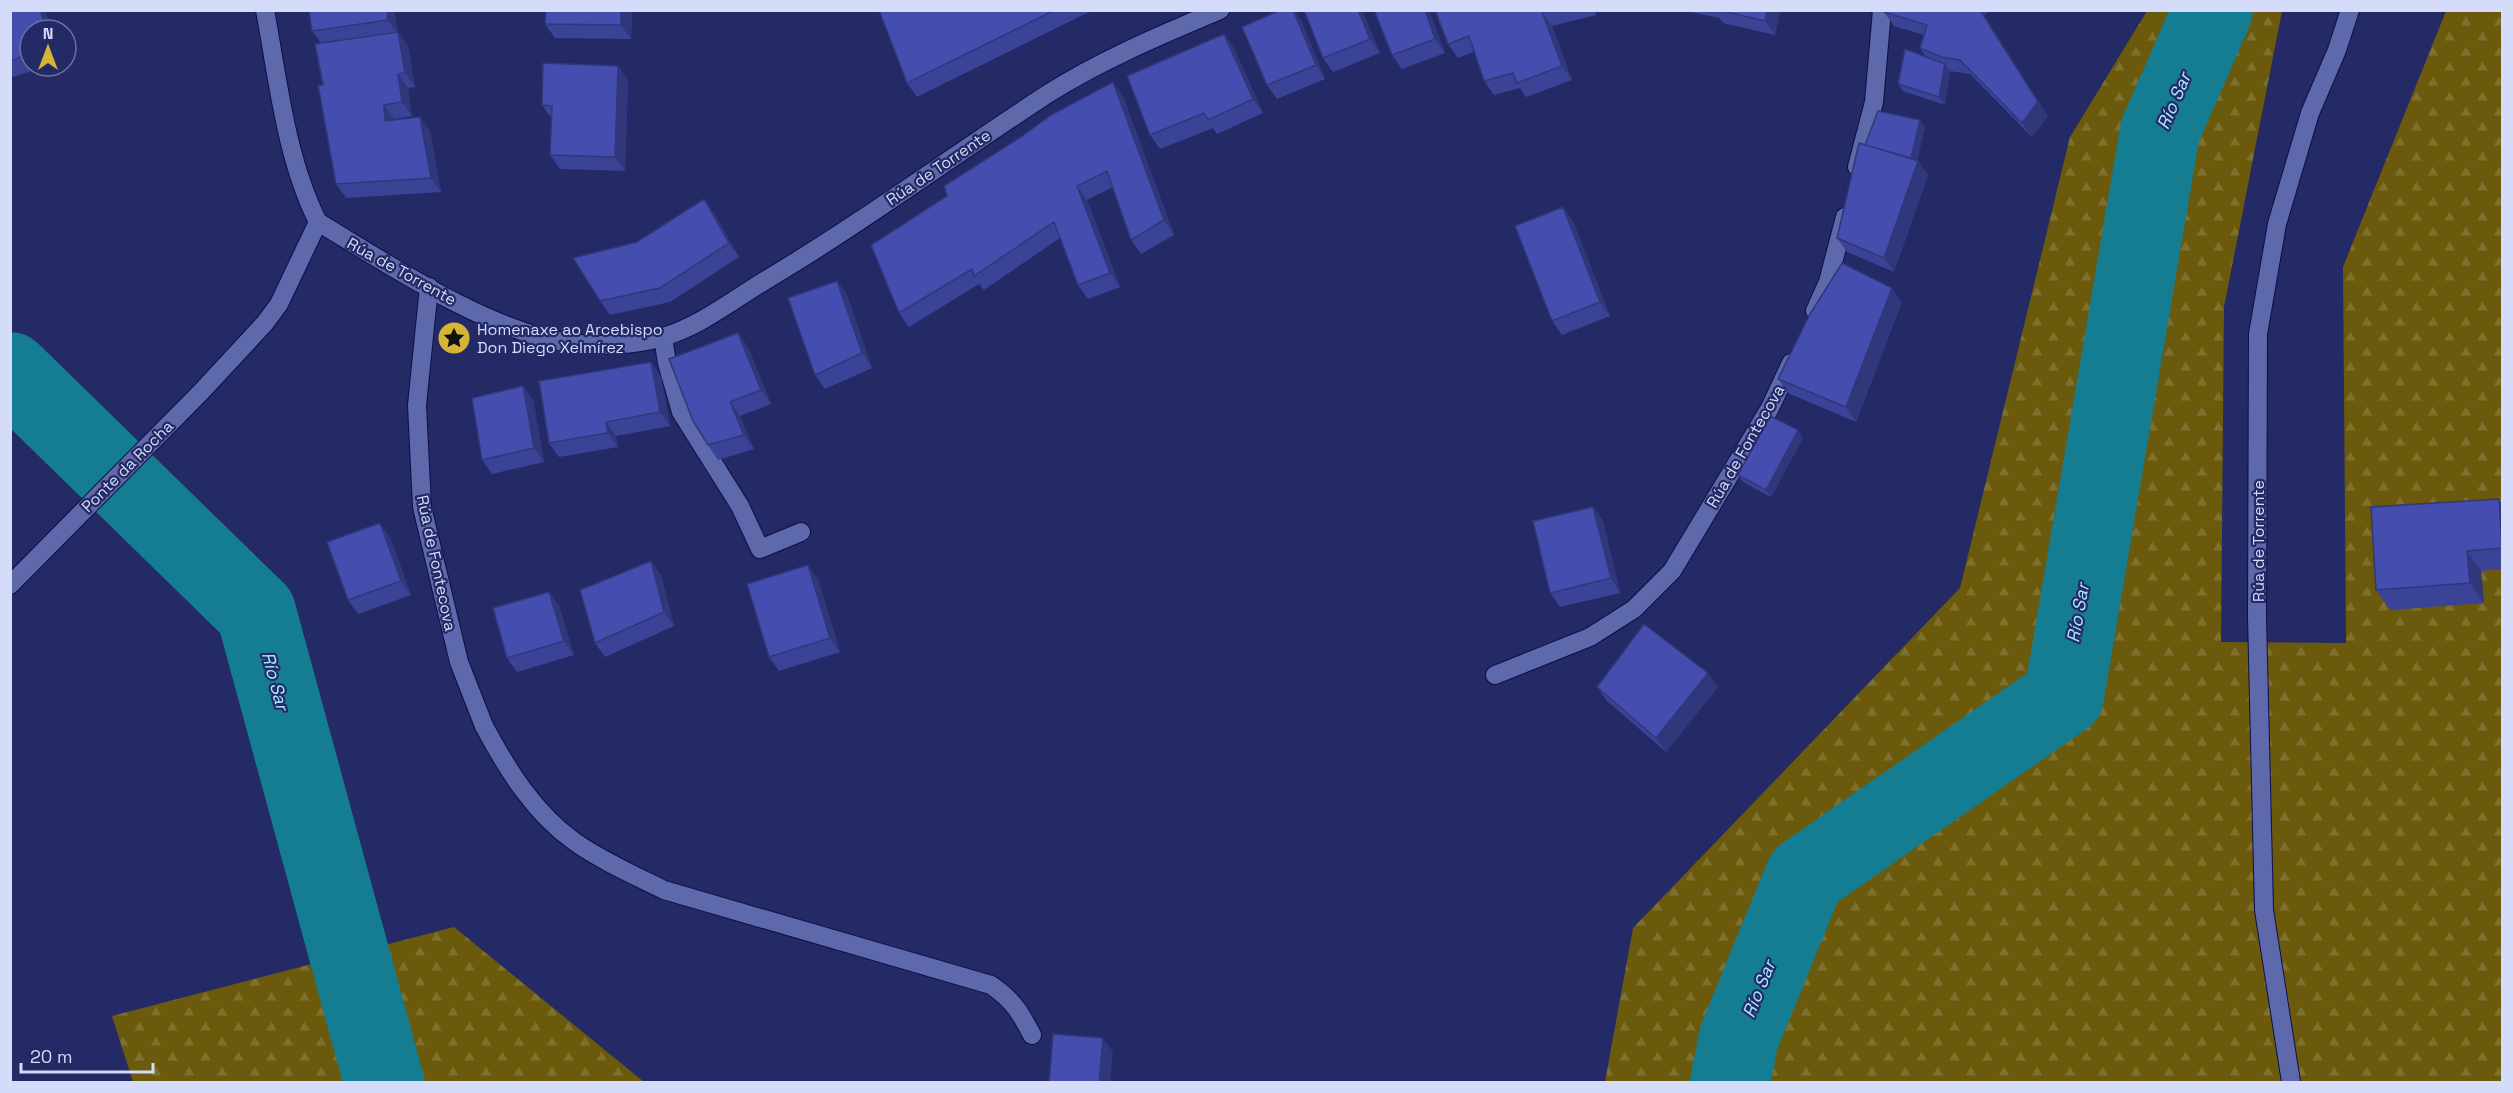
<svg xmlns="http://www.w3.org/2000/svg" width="2513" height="1093" font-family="'Space Grotesk',sans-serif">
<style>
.forest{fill:url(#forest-firs)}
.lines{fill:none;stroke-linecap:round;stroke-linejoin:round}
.river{stroke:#157d91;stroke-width:80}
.lane-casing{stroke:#0f0e48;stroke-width:20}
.street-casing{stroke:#0f0e48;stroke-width:20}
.lane{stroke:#5d69aa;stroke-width:18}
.street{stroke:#5d69aa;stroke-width:18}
.wall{fill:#3b4396}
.shaded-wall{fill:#30377a}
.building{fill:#454eae;stroke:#30377a;stroke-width:1.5}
.labels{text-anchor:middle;stroke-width:4.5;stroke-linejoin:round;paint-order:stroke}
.street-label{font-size:16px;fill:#d5dcf9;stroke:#242a65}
.poi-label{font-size:16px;fill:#d5dcf9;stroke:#242a65;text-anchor:start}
.water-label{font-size:18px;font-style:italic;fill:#a8edfe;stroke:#242a65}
</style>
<defs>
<pattern id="forest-firs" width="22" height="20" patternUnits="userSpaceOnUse" patternTransform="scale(1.5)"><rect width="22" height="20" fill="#6b590c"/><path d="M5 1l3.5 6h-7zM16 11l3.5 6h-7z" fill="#7f7030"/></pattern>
</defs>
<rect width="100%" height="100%" fill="#242a65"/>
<path class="forest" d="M 2147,11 L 2282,11 L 2224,307 L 2221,642 L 2346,643 L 2343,267 L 2446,11 L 2502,11 L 2502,1082 L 1605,1082 L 1633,928 L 1960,588 L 2070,137 Z
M 454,927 L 644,1082 L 133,1082 L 112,1016 Z"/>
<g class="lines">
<path class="river" d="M 10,372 L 256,612 L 384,1082
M 1730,1082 L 1739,1037 L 1805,876 L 2064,696 L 2160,131 L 2213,10"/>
<g class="lane-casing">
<path id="lane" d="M 663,337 L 667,363 L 681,412 L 740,506 L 760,549 L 801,532
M 484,726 C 507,769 534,813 575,842 C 602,861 634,875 664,890 L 991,985 C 1013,1000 1020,1012 1032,1035"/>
</g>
<g class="street-casing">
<path id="street" d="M 265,10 C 278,80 286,159 318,222
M 1857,167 L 1874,102 L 1882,10
M 318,222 C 388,264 490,333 571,343 C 600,347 634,345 663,337 C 700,326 733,300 766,280 C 863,222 954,155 1049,93 C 1103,59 1161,35 1220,10
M 429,287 L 417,405 L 422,507 L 459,662 L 484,726
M 1815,311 L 1828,282 L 1845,217
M 10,585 L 201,392 L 265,323 L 279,304 L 318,222
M 1495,675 L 1590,637 L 1634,609 L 1672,571 L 1770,408 L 1791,363
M 2291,1082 L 2264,910 L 2257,617 L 2258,334 L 2277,224 L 2310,113 L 2337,50 L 2350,10"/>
</g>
<use href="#lane" class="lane"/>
<use href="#street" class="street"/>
</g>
<path class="wall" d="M 10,10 L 30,30 L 30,66 L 47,66 L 10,78 Z
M 309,10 L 394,10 L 398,32 L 408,46 L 415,87 L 408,88 L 412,116 L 394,119 L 394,120 L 430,131 L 441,192 L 346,198 L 336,184 L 323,85 L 321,43 L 312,31 Z
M 546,10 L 632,10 L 631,39 L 555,38 L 545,24 Z
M 879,10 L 1093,10 L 917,97 L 907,83 Z
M 1304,10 L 1362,10 L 1380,53 L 1333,72 L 1323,58 Z
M 1429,10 L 1445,53 L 1402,69 L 1392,55 Z
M 1435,10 L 1595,10 L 1596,15 L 1552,26 L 1572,80 L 1526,97 L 1520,88 L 1494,95 L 1484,81 L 1474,52 L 1458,58 L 1448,44 Z
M 1681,10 L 1780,10 L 1775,35 L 1723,23 L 1719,18 Z
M 1884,10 L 1990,10 L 1984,15 L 2048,116 L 2032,137 L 1970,74 L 1950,71 L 1945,105 L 1903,91 L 1898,84 L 1926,57 L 1920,48 L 1924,35 L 1894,26 L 1884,12 Z
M 1301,20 L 1325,79 L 1277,99 L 1267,85 Z
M 1224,34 L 1234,48 L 1263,113 L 1217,134 L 1213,128 L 1160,149 L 1150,135 Z
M 618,66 L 628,80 L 625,171 L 560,169 L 550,155 L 552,119 L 542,105 Z
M 1123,96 L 1174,235 L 1141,254 L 1131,240 L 1113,187 L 1087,200 L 1120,287 L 1088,299 L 1078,285 L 1060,238 L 984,290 L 979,284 L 909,327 L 899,313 Z
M 1925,127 L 1917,160 L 1928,175 L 1894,272 L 1847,252 L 1837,238 L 1865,145 Z
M 704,199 L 714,213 L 739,257 L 670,302 L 610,315 L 600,301 L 637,242 Z
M 1573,221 L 1610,316 L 1562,335 L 1552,321 Z
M 837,281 L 847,295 L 872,368 L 825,389 L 815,375 Z
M 1902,302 L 1856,422 L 1788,393 L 1778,379 Z
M 748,347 L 771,404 L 740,416 L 754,449 L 718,460 L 708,445 Z
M 661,376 L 670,426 L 616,436 L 618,447 L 559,457 L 549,443 Z
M 523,386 L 533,400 L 544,462 L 492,474 L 482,460 Z
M 1798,430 L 1803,438 L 1771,497 L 1743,482 L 1738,475 Z
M 2502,504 L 2502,569 L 2481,571 L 2484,603 L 2390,610 L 2376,590 Z
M 1593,507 L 1603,521 L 1620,593 L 1560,607 L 1550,593 Z
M 390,537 L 411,595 L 358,614 L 348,600 Z
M 661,575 L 674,626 L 605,657 L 595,643 Z
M 818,579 L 840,652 L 779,671 L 769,657 Z
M 549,592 L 559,606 L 574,655 L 517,672 L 507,658 Z
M 1708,673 L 1718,687 L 1666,752 L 1607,701 L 1597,687 Z"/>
<path class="shaded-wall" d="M 40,10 L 45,10 L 52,30 L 47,30 Z
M 387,10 L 394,10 L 398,34 L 388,20 Z
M 621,10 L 632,10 L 631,39 L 621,25 Z
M 1293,10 L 1294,10 L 1301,20 L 1325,79 L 1316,65 Z
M 1358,10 L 1362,10 L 1380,53 L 1370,39 Z
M 1425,10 L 1429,10 L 1445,53 L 1435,39 Z
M 1767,10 L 1780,10 L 1775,35 L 1765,21 Z
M 1980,10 L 2048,116 L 2032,137 L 2022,123 Z
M 1542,12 L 1552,26 L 1572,80 L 1562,66 Z
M 398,32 L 408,46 L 415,87 L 405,73 Z
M 1224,34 L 1234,48 L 1263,113 L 1253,99 Z
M 1945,64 L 1950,71 L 1945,105 L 1939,97 Z
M 618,66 L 628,80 L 625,171 L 615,157 Z
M 398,74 L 408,88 L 412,116 L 402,102 Z
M 1113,82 L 1123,96 L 1174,235 L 1164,220 Z
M 384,105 L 394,119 L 395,135 L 385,121 Z
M 420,117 L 430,131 L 441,192 L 431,178 Z
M 1920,120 L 1925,127 L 1915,170 L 1918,161 L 1928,175 L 1894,272 L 1884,258 L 1909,164 Z
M 1077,186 L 1087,200 L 1120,287 L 1110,273 Z
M 704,199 L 714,213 L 739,257 L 729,243 Z
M 1563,207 L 1573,221 L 1610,316 L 1600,302 Z
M 837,281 L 847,295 L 872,368 L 862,353 Z
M 1892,288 L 1902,302 L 1856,422 L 1846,407 Z
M 738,333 L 748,347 L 771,404 L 761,390 Z
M 651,362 L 661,376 L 670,426 L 660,412 Z
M 523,386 L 533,400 L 544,462 L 534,448 Z
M 730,402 L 740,416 L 754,449 L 744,435 Z
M 606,422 L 616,436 L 618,447 L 608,433 Z
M 1798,430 L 1803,438 L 1771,497 L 1766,490 Z
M 2499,499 L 2502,504 L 2502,543 Z
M 1593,507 L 1603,521 L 1620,593 L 1611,578 Z
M 380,523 L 390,537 L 411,595 L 401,581 Z
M 2467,551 L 2481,571 L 2484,603 L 2470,583 Z
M 651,561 L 661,575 L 674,626 L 664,612 Z
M 808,565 L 818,579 L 840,652 L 830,638 Z
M 549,592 L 559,606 L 574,655 L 564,641 Z
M 1708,673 L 1718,687 L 1666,752 L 1656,738 Z
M 1103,1038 L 1113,1052 L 1110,1083 L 1099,1083 Z"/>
<path class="building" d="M 10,10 L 40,10 L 47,30 L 30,30 L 30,54 L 10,61 Z
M 309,10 L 387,10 L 388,20 L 312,31 Z
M 546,10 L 621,10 L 621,25 L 545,24 Z
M 879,10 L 1055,10 L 907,83 Z
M 1281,10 L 1293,10 L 1316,65 L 1267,85 L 1242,27 Z
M 1304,10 L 1358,10 L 1370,39 L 1323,58 Z
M 1374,10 L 1425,10 L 1435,39 L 1392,55 Z
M 1435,10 L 1547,10 L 1542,12 L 1562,66 L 1517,83 L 1513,73 L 1484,81 L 1469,36 L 1448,44 Z
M 1718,10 L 1767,10 L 1765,21 Z
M 1884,10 L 1980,10 L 2038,102 L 2022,123 L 1960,60 L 1941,57 L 1920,48 L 1927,25 L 1884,12 Z
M 398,32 L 405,73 L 398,74 L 402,102 L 384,105 L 385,121 L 420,117 L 431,178 L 336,184 L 318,85 L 323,85 L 315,44 Z
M 1224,34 L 1253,99 L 1208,120 L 1204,113 L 1150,135 L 1127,76 Z
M 1905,49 L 1945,64 L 1939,97 L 1898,84 Z
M 543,63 L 618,66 L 615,157 L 550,155 L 552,106 L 542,105 Z
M 1113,82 L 1164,220 L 1131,240 L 1107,171 L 1077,186 L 1110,273 L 1078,285 L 1054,222 L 974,276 L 972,269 L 899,313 L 871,245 L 947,196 L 944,186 L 1021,137 L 1051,115 Z
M 1878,111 L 1920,120 L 1911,158 L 1865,145 Z
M 1859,143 L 1918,161 L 1884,258 L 1837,238 Z
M 704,199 L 729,243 L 660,288 L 600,301 L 573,258 L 637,242 Z
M 1563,207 L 1600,302 L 1552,321 L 1515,226 Z
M 1842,263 L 1892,288 L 1846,407 L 1778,379 L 1810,314 Z
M 837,281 L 862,353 L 815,375 L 788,298 Z
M 738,333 L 761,390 L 730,402 L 744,435 L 708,445 L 693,421 L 669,359 Z
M 651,362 L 660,412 L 606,422 L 608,433 L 549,443 L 539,381 Z
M 523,386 L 534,448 L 482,460 L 472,398 Z
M 1770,416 L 1798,430 L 1766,490 L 1738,475 Z
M 2499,499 L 2502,548 L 2467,551 L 2470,583 L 2376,590 L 2371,507 Z
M 1593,507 L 1611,578 L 1550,593 L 1533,521 Z
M 380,523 L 401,581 L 348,600 L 327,542 Z
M 651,561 L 664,612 L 595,643 L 580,590 Z
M 808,565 L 830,638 L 769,657 L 747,584 Z
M 549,592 L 564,641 L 507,658 L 493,608 Z
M 1644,624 L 1708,673 L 1656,738 L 1597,687 Z
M 1053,1034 L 1103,1038 L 1099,1083 L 1049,1083 Z"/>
<defs>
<g id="sight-disc" transform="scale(1.725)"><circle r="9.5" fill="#d5b535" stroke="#242a65"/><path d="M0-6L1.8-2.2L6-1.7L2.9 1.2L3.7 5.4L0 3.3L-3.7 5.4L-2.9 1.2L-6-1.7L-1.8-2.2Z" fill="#111"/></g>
</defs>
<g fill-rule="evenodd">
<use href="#sight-disc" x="454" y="338"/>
</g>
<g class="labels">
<g class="street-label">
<text transform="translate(938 167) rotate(-34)" y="6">Rúa de Torrente</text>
<text transform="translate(402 271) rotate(29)" y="6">Rúa de Torrente</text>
<text transform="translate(1745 446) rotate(-60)" y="6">Rúa de Fontecova</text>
<text transform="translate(127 466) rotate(-45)" y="6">Ponte da Rocha</text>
<text transform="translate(2258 541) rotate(-90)" y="6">Rúa de Torrente</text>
<text transform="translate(437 563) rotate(78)" y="6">Rúa de Fontecova</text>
</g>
<g class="poi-label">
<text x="477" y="335">Homenaxe ao Arcebispo<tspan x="477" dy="18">Don Diego Xelmírez</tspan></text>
</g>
<g class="water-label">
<text transform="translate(2174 101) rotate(-67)" y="6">Río Sar</text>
<text transform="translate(2078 613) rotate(-80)" y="6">Río Sar</text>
<text transform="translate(275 681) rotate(75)" y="6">Río Sar</text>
<text transform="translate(1759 989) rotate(-68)" y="6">Río Sar</text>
</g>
</g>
<rect width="2513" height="1093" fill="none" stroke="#d5dcf9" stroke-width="24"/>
<g transform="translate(48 48)"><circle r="28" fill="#242a65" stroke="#6b71a0" stroke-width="1.5"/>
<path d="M0-4.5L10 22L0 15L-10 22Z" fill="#d5b535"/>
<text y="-9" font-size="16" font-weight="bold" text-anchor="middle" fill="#d5dcf9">N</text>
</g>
<path d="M21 1063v9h132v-9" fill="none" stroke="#d5dcf9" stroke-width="3"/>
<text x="30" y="1063" font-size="18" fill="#d5dcf9" stroke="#242a65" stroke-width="4.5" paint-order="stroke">20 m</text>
</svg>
